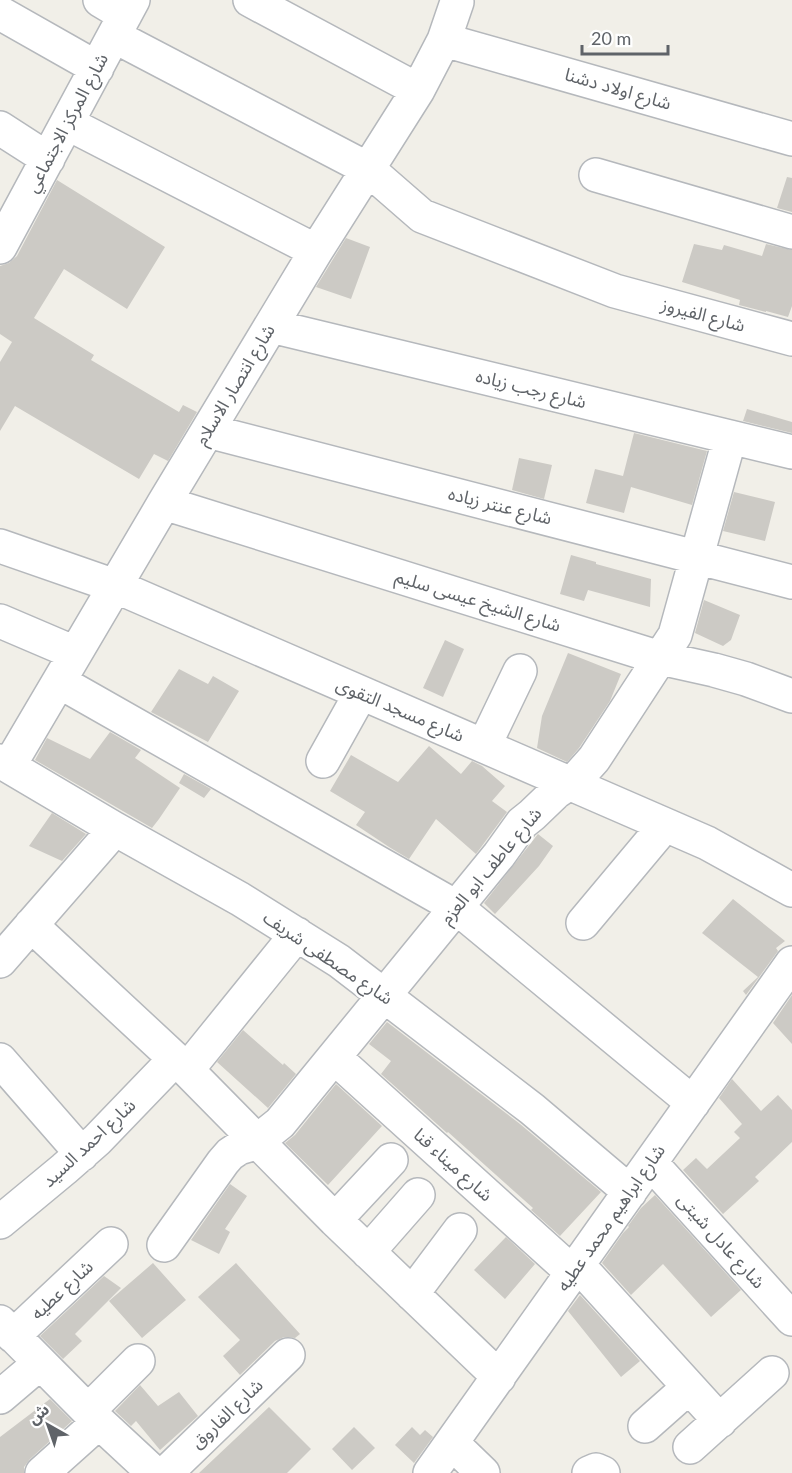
<svg xmlns="http://www.w3.org/2000/svg" width="792" height="1473" font-family="Lato,'Noto Sans Arabic',sans-serif">
<style>
.building{fill:#cccac5}
.lines{fill:none;stroke-linecap:round;stroke-linejoin:round}
.minor-casing{stroke:#b5b8bc;stroke-width:36}
.minor{stroke:#fff;stroke-width:33}
.labels{text-anchor:middle;stroke-width:5;stroke-linejoin:round;paint-order:stroke}
.street-label{font-size:18px;fill:#5f6368;stroke:#fff}
</style>
<rect width="100%" height="100%" fill="#f1efe8"/>
<path class="building" d="M 787,177 L 792,178 L 792,212 L 777,208 Z
M 57,180 L 165,247 L 127,309 L 64,269 L 34,318 L 94,355 L 91,360 L 179,412 L 183,405 L 197,412 L 168,461 L 154,454 L 139,479 L 15,406 L 0,431 L 0,362 L 12,342 L 0,334 L 0,266 L 9,263 L 17,256 Z
M 346,238 L 370,247 L 351,299 L 316,287 Z
M 694,244 L 722,250 L 724,245 L 762,256 L 766,244 L 792,250 L 792,306 L 788,317 L 766,311 L 766,312 L 739,305 L 740,300 L 682,282 Z
M 747,409 L 792,422 L 792,433 L 743,421 Z
M 634,433 L 707,451 L 692,505 L 631,487 L 624,513 L 586,503 L 595,469 L 623,476 Z
M 519,458 L 552,465 L 544,499 L 512,490 Z
M 734,492 L 775,502 L 765,541 L 723,531 Z
M 571,555 L 596,562 L 596,564 L 651,579 L 650,607 L 588,590 L 584,601 L 560,594 Z
M 704,600 L 740,615 L 731,640 L 723,646 L 695,633 Z
M 445,640 L 464,649 L 443,697 L 423,688 Z
M 568,653 L 621,674 L 610,701 L 579,748 L 567,762 L 537,748 L 542,716 Z
M 179,669 L 208,684 L 213,676 L 239,691 L 208,742 L 151,712 Z
M 110,732 L 141,750 L 135,758 L 180,788 L 159,819 L 152,828 L 35,760 L 47,738 L 90,759 Z
M 429,746 L 461,774 L 472,761 L 482,766 L 505,786 L 492,801 L 507,812 L 476,854 L 436,819 L 409,859 L 389,847 L 356,825 L 365,812 L 330,791 L 351,755 L 398,782 Z
M 184,774 L 211,789 L 204,798 L 179,783 Z
M 52,813 L 86,834 L 62,861 L 29,846 Z
M 538,834 L 553,846 L 539,866 L 495,914 L 484,903 Z
M 733,899 L 785,941 L 776,948 L 778,951 L 746,995 L 743,991 L 758,977 L 702,933 Z
M 792,995 L 792,1044 L 773,1023 Z
M 387,1022 L 520,1124 L 601,1192 L 560,1236 L 531,1210 L 533,1208 L 448,1132 L 447,1133 L 381,1074 L 391,1061 L 369,1044 Z
M 243,1030 L 283,1065 L 284,1063 L 296,1074 L 268,1108 L 217,1062 Z
M 732,1079 L 761,1111 L 778,1095 L 792,1110 L 792,1142 L 755,1177 L 759,1181 L 723,1214 L 683,1170 L 696,1158 L 707,1169 L 740,1138 L 734,1132 L 742,1124 L 719,1098 Z
M 336,1084 L 382,1126 L 328,1185 L 285,1143 L 295,1135 Z
M 230,1184 L 247,1196 L 225,1229 L 230,1232 L 219,1254 L 191,1240 Z
M 655,1195 L 741,1290 L 711,1317 L 663,1264 L 631,1295 L 602,1263 L 623,1233 L 629,1227 L 628,1226 L 641,1208 Z
M 506,1237 L 535,1264 L 505,1299 L 474,1270 Z
M 153,1263 L 186,1300 L 142,1338 L 109,1301 Z
M 236,1263 L 300,1334 L 295,1338 L 284,1337 L 275,1341 L 240,1375 L 223,1356 L 240,1340 L 198,1297 Z
M 104,1276 L 121,1288 L 75,1334 L 82,1341 L 63,1359 L 40,1336 Z
M 580,1295 L 640,1361 L 621,1377 L 568,1311 Z
M 140,1385 L 158,1406 L 179,1392 L 198,1416 L 160,1450 L 136,1421 L 131,1426 L 115,1411 Z
M 50,1399 L 72,1421 L 30,1459 L 24,1467 L 24,1473 L 0,1473 L 0,1437 Z
M 269,1407 L 311,1449 L 287,1473 L 199,1473 Z
M 354,1427 L 375,1448 L 352,1470 L 332,1449 Z
M 412,1427 L 420,1435 L 425,1430 L 433,1437 L 414,1463 L 395,1445 Z"/>
<g class="lines">
<g class="minor-casing">
<path id="minor" d="M 100,0 L 125,15
M 250,0 L 418,90
M 0,13 L 97,68
M 114,36 L 368,169 L 422,216 L 615,291 L 792,339
M 444,40 L 792,139
M 67,123 L 316,251
M 0,128 L 48,159
M 596,175 L 792,232
M 0,247 L 133,0
M 271,326 L 792,452
M 208,431 L 792,582
M 164,503 L 660,658 L 714,670 L 746,679 L 792,696
M 0,546 L 115,586 L 569,783 L 707,843 L 792,890
M 0,621 L 75,653
M 60,682 L 456,907 L 693,1103
M 484,746 L 520,671
M 0,761 L 115,829 L 240,899 L 339,961 L 532,1109 L 630,1192
M 323,761 L 361,693
M 9,766 L 164,503 L 316,251 L 418,90 L 444,40 L 457,2
M 583,923 L 665,825
M 31,925 L 187,1070 L 335,1220 L 499,1377
M 0,961 L 115,829
M 334,1057 L 573,1273
M 0,1060 L 82,1154
M 187,1070 L 297,934
M 651,1163 L 792,1319
M 335,1220 L 391,1160
M 0,1222 L 64,1169 L 97,1140 L 175,1059
M 164,1245 L 223,1162 L 230,1154 L 239,1148 L 249,1145 L 265,1135 L 280,1123 L 499,855 L 522,823 L 532,815 L 556,792 L 577,778 L 594,759 L 675,635 L 730,437
M 368,1252 L 418,1195
M 578,1265 L 720,1421
M 412,1294 L 460,1230
M 0,1322 L 99,1422 L 154,1473
M 13,1336 L 111,1244
M 0,1397 L 40,1363
M 88,1411 L 138,1361
M 645,1426 L 689,1387
M 452,1443 L 483,1473
M 690,1447 L 772,1373
M 42,1473 L 99,1422
M 166,1473 L 288,1355
M 430,1473 L 792,963
M 589,1473 L 596,1470 L 603,1473"/>
</g>
<use href="#minor" class="minor"/>
</g>
<g class="labels">
<g class="street-label">
<text transform="translate(618 89) rotate(16)" y="6">شارع اولاد دشنا</text>
<text transform="translate(67 123) rotate(-62)" y="6">شارع المركز الاجتماعي</text>
<text transform="translate(703 315) rotate(15)" y="6">شارع الفيروز</text>
<text transform="translate(235 385) rotate(-59)" y="6">شارع انتصار الاسلام</text>
<text transform="translate(531 389) rotate(14)" y="6">شارع رجب زياده</text>
<text transform="translate(500 506) rotate(14)" y="6">شارع عنتر زياده</text>
<text transform="translate(478 601) rotate(17)" y="6">شارع الشيخ عيسى سليم</text>
<text transform="translate(400 710) rotate(23)" y="6">شارع مسجد التقوى</text>
<text transform="translate(491 866) rotate(-50)" y="6">شارع عاطف ابو العزم</text>
<text transform="translate(328 958) rotate(34)" y="6">شارع مصطفى شريف</text>
<text transform="translate(89 1143) rotate(-43)" y="6">شارع احمد السيد</text>
<text transform="translate(453 1165) rotate(42)" y="6">شارع ميناء قنا</text>
<text transform="translate(611 1218) rotate(-55)" y="6">شارع ابراهيم محمد عطيه</text>
<text transform="translate(721 1241) rotate(48)" y="6">شارع عادل شيتى</text>
<text transform="translate(62 1290) rotate(-43)" y="6">شارع عطيه</text>
<text transform="translate(227 1414) rotate(-44)" y="6">شارع الفاروق</text>
</g>
</g>
<g transform="translate(48 1425) rotate(320)" stroke="#ffffff" stroke-width="4.5" paint-order="stroke">
<path d="M0-4.5L10 22L0 15L-10 22Z" fill="#5f6368"/>
<text y="-9" font-size="16" font-weight="bold" text-anchor="middle" fill="#5f6368">ش</text>
</g>
<path d="M582 45v9h86v-9" fill="none" stroke="#5f6368" stroke-width="3"/>
<text x="591" y="45" font-size="18" fill="#5f6368" stroke="#ffffff" stroke-width="4.5" paint-order="stroke">20 m</text>
</svg>
